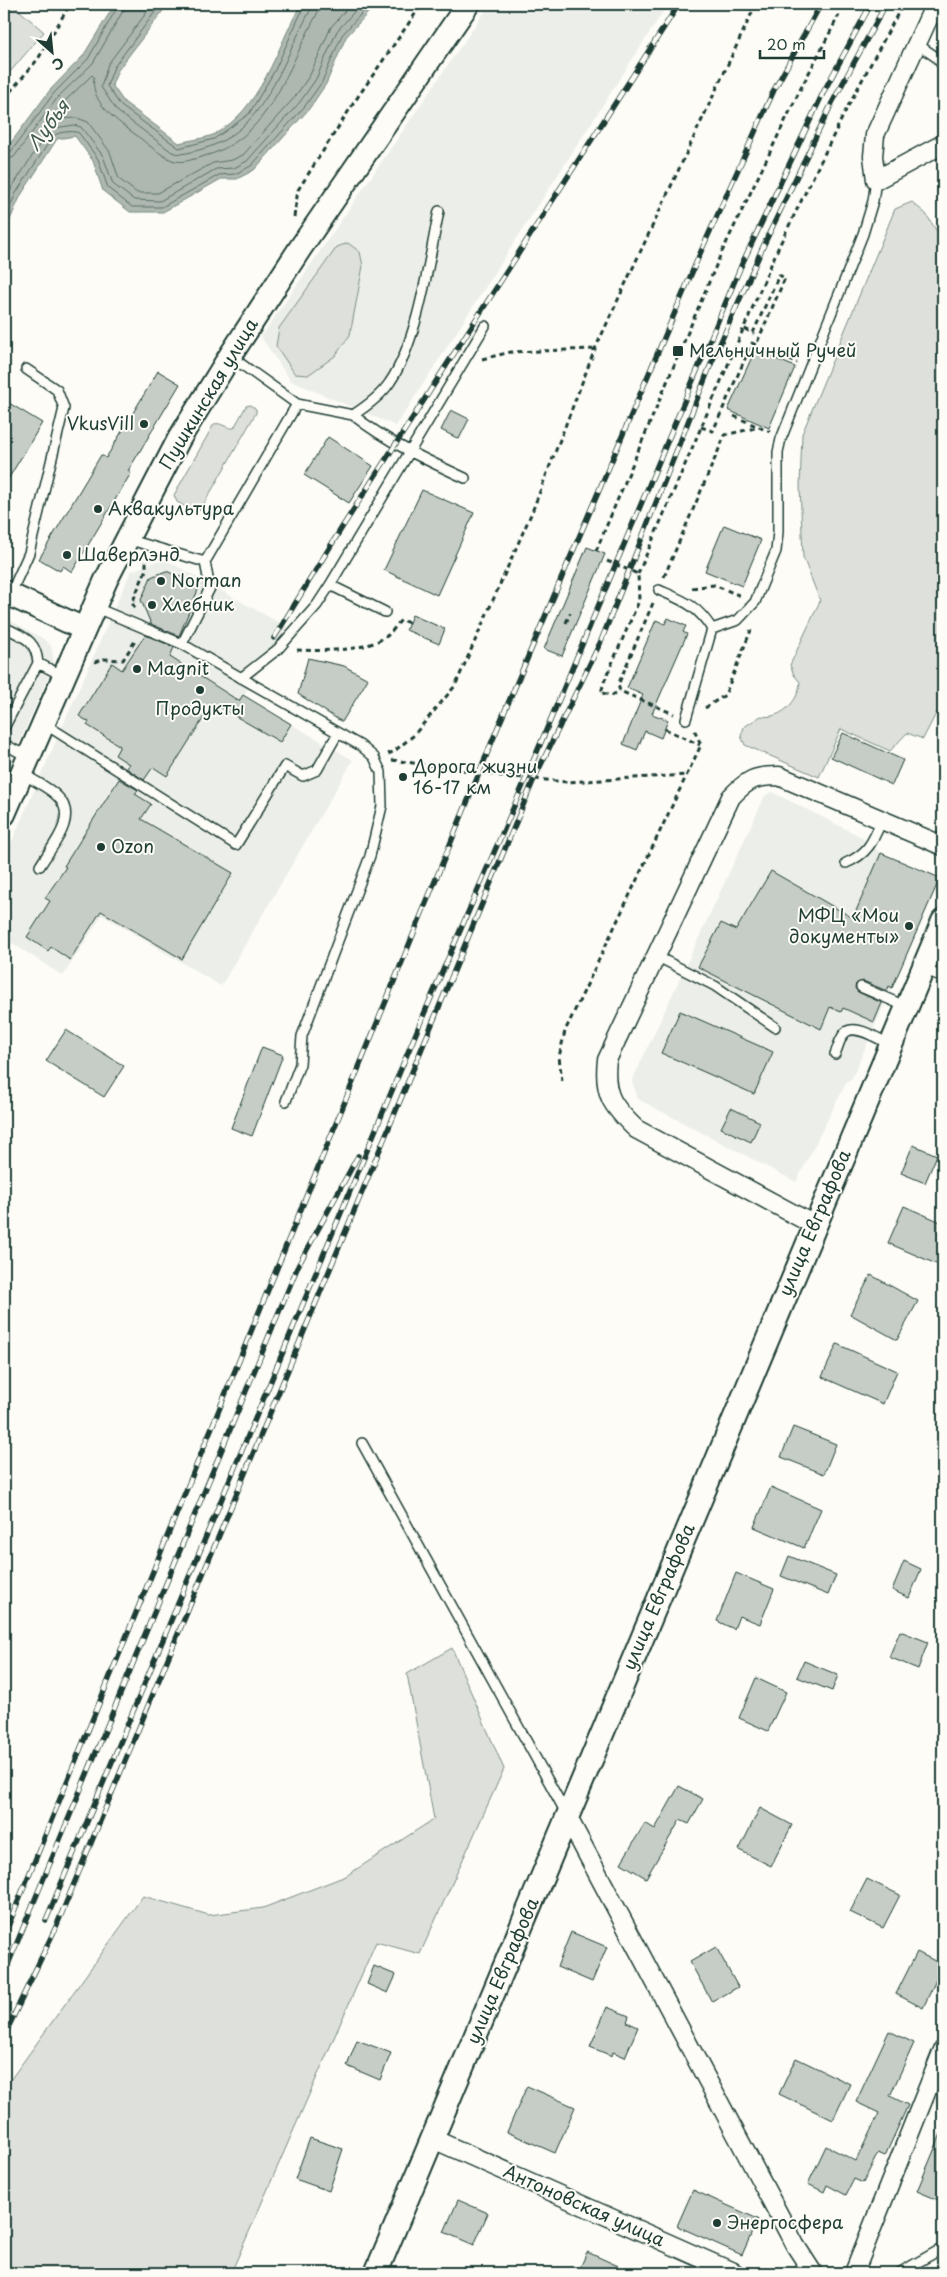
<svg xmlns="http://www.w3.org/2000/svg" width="947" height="2277" font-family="'Playpen Sans',sans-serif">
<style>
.built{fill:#eceee9}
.green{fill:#dde0db;stroke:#7e8e88}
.water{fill:#aeb8b1;stroke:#75877f}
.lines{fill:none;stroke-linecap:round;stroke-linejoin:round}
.shore{stroke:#586e66;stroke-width:1}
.building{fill:#c6cdc7;stroke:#1f3d34}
.service-casing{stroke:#1f3d34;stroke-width:12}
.minor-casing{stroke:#1f3d34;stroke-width:21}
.tertiary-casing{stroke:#1f3d34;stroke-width:26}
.path{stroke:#1f3d34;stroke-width:3;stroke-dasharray:5 4;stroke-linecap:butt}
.service{stroke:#fdfcf7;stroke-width:9}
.minor{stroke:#fdfcf7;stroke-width:18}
.tertiary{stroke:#fdfcf7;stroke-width:22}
.rail-casing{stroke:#1f3d34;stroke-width:5.5}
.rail{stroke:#fdfcf7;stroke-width:4;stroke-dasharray:11;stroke-linecap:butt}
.poi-dot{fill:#1f3d34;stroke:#fdfcf7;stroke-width:2}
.labels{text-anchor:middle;stroke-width:4;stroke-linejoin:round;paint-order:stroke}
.poi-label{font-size:18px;fill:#1f3d34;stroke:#fdfcf7;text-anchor:start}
.street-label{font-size:18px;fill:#1f3d34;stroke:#fdfcf7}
.water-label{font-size:19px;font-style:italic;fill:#435c53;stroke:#fdfcf7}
</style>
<rect width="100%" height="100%" fill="#fdfcf7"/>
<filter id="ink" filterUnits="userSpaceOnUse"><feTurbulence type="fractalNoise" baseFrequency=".02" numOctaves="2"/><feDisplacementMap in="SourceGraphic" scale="10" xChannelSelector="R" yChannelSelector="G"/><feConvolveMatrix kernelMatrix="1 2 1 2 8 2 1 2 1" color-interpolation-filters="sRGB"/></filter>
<g filter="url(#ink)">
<path class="built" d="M 490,4 L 668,4 L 396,426 L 291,381 L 261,337 Z
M 164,559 L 287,627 L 243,696 L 353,760 L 221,986 L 102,915 L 63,976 L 4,938 L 4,859 L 131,571 Z
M 4,617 L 42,638 L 51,646 L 53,655 L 54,663 L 11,762 L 4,758 Z
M 772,792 L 860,836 L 881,853 L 940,878 L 852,1078 L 847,1081 L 796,1182 L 638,1099 L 632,1081 L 765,796 Z"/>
<path class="green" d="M 4,4 L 12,4 L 44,32 L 4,79 Z
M 912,202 L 926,214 L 936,230 L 943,233 L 943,700 L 923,739 L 907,733 L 890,751 L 841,729 L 819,777 L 745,745 L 741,736 L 744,727 L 761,716 C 780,720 799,702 800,682 L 794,675 L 790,665 L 820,601 L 803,557 L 800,486 L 802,434 L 895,209 Z
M 348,243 L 360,252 L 363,266 L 350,335 L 335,356 L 308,375 L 295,374 L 276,346 L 279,328 L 337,247 Z
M 250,405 L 256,409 L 256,413 L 201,509 L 193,511 L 177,502 L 174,495 L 214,424 C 222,422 226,429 234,428 L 246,406 Z
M 452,1648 L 504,1769 L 420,1954 L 376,1942 L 231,2273 L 4,2273 L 4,2092 L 8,2083 L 143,1896 L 209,1915 L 263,1908 L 346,1876 L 434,1819 L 407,1674 Z"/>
<path class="water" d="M 115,4 L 168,4 L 118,70 L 112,85 L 124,102 L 179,143 C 189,140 203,139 213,135 C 262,109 276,49 301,4 L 376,4 L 346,37 L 326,84 L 309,109 L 254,170 L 237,179 L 221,179 L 163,212 L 130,212 L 103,191 L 93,161 L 75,136 L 57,139 L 21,195 L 4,233 L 4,152 L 50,90 L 83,56 Z"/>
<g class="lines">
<path class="shore" d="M 153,4 L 108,64 L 101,87 L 117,111 L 172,152 C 181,156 190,152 199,150 C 265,134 281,63 310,11 L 312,4
M 161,4 L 114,67 L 107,86 L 121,106 L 179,148 L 214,139 L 249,114 L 275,70 L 305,4
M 319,4 L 317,14 C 287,68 270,141 201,157 C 193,159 184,163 175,161 C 162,158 140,137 128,129 C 112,117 90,100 94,77 L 92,75 L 64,102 L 54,119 L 77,118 L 88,122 L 110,152 L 119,179 L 137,193 L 158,193 L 213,163 L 232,160 L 243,155 L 294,98 L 310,75 L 331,27 L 351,4
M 4,155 L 10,153 L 54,93 L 88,59 L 119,4
M 4,161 L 14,157 L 58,97 L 93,63 L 123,11 L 125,4
M 4,205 L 11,189 L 47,133 L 55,128 L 74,125 L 81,127 L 103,156 L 113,184 L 134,200 L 160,201 L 216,169 L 234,168 L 247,161 L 300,102 L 316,79 L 337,31 L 361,4
M 4,221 L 16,193 L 53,136 C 59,132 72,130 79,133 L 98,159 L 108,188 L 132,207 L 162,207 L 219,175 L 235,174 L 251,166 L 305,106 L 322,82 L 342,35 L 370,4"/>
</g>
<path class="building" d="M 755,350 L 795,367 L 769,428 L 728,410 Z
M 158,371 L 180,384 L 128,471 L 131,473 L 72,572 L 63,566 L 60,571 L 39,559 L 101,455 L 106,458 Z
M 9,403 L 42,423 L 4,486 L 4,412 Z
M 451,410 L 469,419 L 459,439 L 441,430 Z
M 328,437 L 373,466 L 349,503 L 304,475 Z
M 422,490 L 474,513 L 437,595 L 384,570 Z
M 724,525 L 761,540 L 742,586 L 705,571 Z
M 587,547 L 605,554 L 562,656 L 544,649 Z
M 166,571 L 200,585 L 179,636 L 151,624 L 141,600 L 151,577 Z
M 412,615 L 445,629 L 439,644 L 406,630 Z
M 668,618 L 686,626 L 683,632 L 687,634 L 652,714 L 668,720 L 661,738 L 645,731 L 637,750 L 623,744 L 643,695 L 627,688 L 656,620 L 665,624 Z
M 145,635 L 174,647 L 170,657 L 239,701 L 243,695 L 291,724 L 280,742 L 213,703 L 167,776 L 153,767 L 144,780 L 126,768 L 129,764 L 115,755 L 120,746 L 87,725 L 89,722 L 79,716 L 112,663 L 122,670 Z
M 308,658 L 344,666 L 368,679 L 342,722 L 298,694 Z
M 843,733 L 903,760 L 892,785 L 831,757 Z
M 119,779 L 138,790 L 135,794 L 151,804 L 141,819 L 233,873 L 182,959 L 101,911 L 70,960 L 51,947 L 48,951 L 27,937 L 50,901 L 45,898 L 66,867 L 64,866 Z
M 881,853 L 940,878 L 892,988 L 889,986 L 887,991 L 863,981 L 856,984 L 855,988 L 858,992 L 882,1003 L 874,1022 L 843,1008 L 841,1012 L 830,1007 L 821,1029 L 698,967 L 721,923 L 736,930 L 771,871 L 853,918 Z
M 680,1011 L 773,1052 L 754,1094 L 661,1053 Z
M 66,1030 L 124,1066 L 104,1097 L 46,1061 Z
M 262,1047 L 283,1055 L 252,1136 L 231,1128 Z
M 731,1108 L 760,1122 L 751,1142 L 721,1128 Z
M 913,1145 L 937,1155 L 925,1183 L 901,1173 Z
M 904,1206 L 943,1223 L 943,1267 L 888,1243 Z
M 871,1275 L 918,1301 L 897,1340 L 850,1314 Z
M 837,1344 L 897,1371 L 883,1404 L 822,1377 Z
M 793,1427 L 836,1444 L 824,1474 L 781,1457 Z
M 771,1487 L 821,1509 L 804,1548 L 754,1527 Z
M 789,1556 L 836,1575 L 828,1595 L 781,1576 Z
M 904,1561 L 921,1569 L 909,1598 L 892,1590 Z
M 736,1573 L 774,1589 L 760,1624 L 739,1616 L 734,1629 L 717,1621 Z
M 900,1631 L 928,1642 L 918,1669 L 889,1657 Z
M 804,1661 L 838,1675 L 832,1691 L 797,1677 Z
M 756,1678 L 786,1692 L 768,1731 L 739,1718 Z
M 679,1786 L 703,1799 L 689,1824 L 680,1820 L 646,1878 L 621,1863 L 645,1823 L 655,1829 Z
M 760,1808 L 792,1825 L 771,1866 L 739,1850 Z
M 867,1879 L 900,1895 L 883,1928 L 850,1912 Z
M 571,1932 L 607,1947 L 592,1982 L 557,1967 Z
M 716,1947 L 738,1987 L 712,2002 L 690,1962 Z
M 917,1952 L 943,1965 L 923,2008 L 896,1994 Z
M 374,1966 L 396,1975 L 388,1993 L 367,1984 Z
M 607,2007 L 629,2016 L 627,2022 L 638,2027 L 625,2057 L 613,2052 L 612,2056 L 590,2047 Z
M 889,2031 L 914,2043 L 890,2096 L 908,2105 L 885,2156 L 878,2153 L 863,2183 L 854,2179 L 846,2195 L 827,2185 L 824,2192 L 808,2184 L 826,2146 L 856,2161 L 879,2113 L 856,2102 Z
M 357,2040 L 391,2053 L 380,2080 L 347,2066 Z
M 796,2058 L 850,2084 L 833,2120 L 779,2094 Z
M 527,2086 L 575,2107 L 555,2153 L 507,2132 Z
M 943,2129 L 943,2202 L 917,2191 Z
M 310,2138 L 343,2149 L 329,2191 L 295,2179 Z
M 693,2190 L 758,2219 L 742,2255 L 677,2226 Z
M 458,2200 L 488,2213 L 474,2245 L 444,2232 Z
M 587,2252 L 634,2273 L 578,2273 Z"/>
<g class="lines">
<g class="service-casing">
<path id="service" d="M 917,44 L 936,57 L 943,66
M 297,404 L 353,415 C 367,406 381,396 390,382 C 418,341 429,260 439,211
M 353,415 C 387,442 426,460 465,478
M 127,539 L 205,562 L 210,588 L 182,644
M 205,562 L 297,404 L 230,356
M 330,585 L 485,326
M 659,590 C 684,601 697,605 712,629 L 686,719
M 10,595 L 29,553 L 64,408 L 57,390 L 26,369
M 94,607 L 182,644 L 361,746 L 374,757 L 381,772 L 382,806 L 370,856 L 302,1036 L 300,1064 L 286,1101
M 4,627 C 23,637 36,639 38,663 L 4,728
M 712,629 L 738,620 L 755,602 L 776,551 L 778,532 L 778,452 L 781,439 L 863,234 L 873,201 L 876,180
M 38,663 L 63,676
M 241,678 L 278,649 L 317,605 L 330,585 L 385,612
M 43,723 L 236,845 L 285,766 L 303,776 L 317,770 L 338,733
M 4,744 L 28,757
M 22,773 C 33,781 49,787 58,797 C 79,818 51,847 40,866
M 846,863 C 868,854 873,841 882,820
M 656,956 L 715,986 L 775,1027
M 923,969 L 943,977
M 861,987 L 907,1007
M 835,1054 C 838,1048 840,1036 846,1032 C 857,1024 880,1040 891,1045
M 362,1443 L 566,1813
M 899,2273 L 943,2248"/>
</g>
<g class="minor-casing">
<path id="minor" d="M 935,4 L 875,135 L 873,156 L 876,180 L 943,144
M 814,1225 L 636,1129 C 612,1106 603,1094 607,1060 L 731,797 C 748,779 755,776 779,776 L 943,846
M 567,1816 L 795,2245 L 813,2273
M 433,2139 L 735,2273
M 854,2273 L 943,2050"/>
</g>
<g class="tertiary-casing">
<path id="tertiary" d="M 4,592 L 84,629
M 4,814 L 106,580 L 179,439 L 230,356 L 301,247 L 468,4
M 376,2273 L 943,921"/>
</g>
<path class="path" d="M 4,99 L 38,59 L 70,4
M 294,217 L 298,190 L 355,101 L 422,4
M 763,349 L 797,363
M 482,359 L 511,352 L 595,349
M 734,416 L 770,432
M 701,427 L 713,431 L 752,343 L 756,345 L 785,278 L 779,275 L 753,333 L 743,328
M 596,551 L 720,256 L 800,90 L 839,15
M 607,561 L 638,574 L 639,601 L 604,682 L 601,693 L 612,695 L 620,691
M 638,574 L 779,246 L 846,110 L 903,4
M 664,577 L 725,435 L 759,427
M 692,588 L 714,585 L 741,596
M 653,603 L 618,685 L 620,691 L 674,714
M 135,608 L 132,603 L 146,570 L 146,560
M 566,623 L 570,613
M 297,650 C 322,651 367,652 388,635 C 393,631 397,624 401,620 L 409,623
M 95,662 L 104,659 L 123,660 L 135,641
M 705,708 L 725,695 L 751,630
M 665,729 L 700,745
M 388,754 L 393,752 L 413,736 L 455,686 L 532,512 L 595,349 L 756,4
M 392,760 L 503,776 L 567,782 L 686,775
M 562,1081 L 559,1057 L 565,1031 L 701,745 L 694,729"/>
<use href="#service" class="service"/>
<use href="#minor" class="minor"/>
<use href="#tertiary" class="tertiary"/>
<g class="rail-casing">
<path id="rail" d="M 274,638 L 341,529 L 679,4
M 46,1920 L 421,1021 L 521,790 L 741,266 L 824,91 L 871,4
M 4,1936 L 498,727 L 702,249 L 774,90 L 821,4
M 4,1974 L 298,1266 L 358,1156
M 4,2036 L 56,1927 L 534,779 L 601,641 L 711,364 L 766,240 L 832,103 L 886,4"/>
</g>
<use href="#rail" class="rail"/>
</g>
</g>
<g class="poi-dot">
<rect x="672" y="345" width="12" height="12" rx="2.5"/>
<circle cx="144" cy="424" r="5"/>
<circle cx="98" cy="509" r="5"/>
<circle cx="67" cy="555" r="5"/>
<circle cx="161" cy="581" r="5"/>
<circle cx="152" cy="605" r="5"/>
<circle cx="137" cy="669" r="5"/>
<circle cx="200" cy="690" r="5"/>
<circle cx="403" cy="777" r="5"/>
<circle cx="101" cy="847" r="5"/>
<circle cx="909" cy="926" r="5"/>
<circle cx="717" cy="2223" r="5"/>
</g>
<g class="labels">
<g class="poi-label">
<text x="689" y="357">Мельничный Ручей</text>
<text x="134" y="430" text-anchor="end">VkusVill</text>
<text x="108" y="515">Аквакультура</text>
<text x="77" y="561">Шаверлэнд</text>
<text x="171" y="587">Norman</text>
<text x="162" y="611">Хлебник</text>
<text x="147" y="675">Magnit</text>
<text x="200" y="715" text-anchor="middle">Продукты</text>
<text x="413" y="773">Дорога жизни<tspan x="413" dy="21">16-17 км</tspan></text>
<text x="111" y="853">Ozon</text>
<text x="899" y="922" text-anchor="end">МФЦ «Мои<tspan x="899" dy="21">документы»</tspan></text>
<text x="727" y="2229">Энергосфера</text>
</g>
<g class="street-label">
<text transform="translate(209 394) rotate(-59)" y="6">Пушкинская улица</text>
<text transform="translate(815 1223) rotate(-67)" y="6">улица Евграфова</text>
<text transform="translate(659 1597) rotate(-67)" y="6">улица Евграфова</text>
<text transform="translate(503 1971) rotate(-67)" y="6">улица Евграфова</text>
<text transform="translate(584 2206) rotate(24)" y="6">Антоновская улица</text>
</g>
<g class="water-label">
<text transform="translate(48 125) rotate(-54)" y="7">Лубья</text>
</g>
</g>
<rect width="947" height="2277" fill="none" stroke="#fdfcf7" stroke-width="20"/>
<rect x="10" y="10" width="927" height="2257" fill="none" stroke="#1f3d34" stroke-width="2" filter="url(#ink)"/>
<g transform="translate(52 52) rotate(153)" stroke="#fdfcf7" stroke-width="4" paint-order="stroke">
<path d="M0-4L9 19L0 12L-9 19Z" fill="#1f3d34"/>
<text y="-8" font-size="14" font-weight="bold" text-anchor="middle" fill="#1f3d34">С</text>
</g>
<path d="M760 50v8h64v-8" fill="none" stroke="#1f3d34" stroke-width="2.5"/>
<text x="767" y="50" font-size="15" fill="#1f3d34" stroke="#fdfcf7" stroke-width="4" paint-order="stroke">20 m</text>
</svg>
